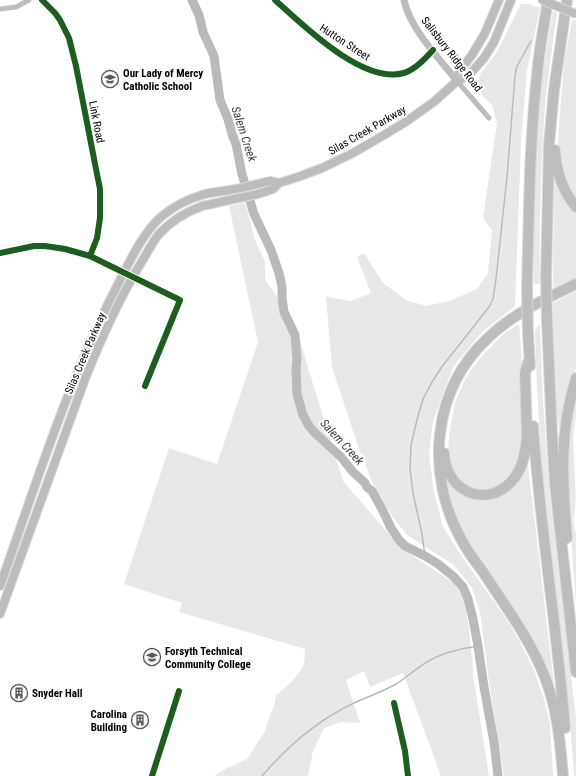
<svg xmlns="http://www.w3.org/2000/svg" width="576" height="776" font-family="'Roboto Condensed',sans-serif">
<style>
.green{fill:#e8e8e8}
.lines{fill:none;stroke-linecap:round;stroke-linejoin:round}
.stream{stroke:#bababa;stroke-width:1.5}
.river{stroke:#bababa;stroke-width:9}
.primary-casing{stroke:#dbdbdb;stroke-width:10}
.motorway-casing{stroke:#dbdbdb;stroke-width:12}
.minor{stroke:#bdbdbd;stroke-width:5}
.tertiary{stroke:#bdbdbd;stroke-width:7}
.primary{stroke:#bdbdbd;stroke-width:8}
.motorway{stroke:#bdbdbd;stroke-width:10}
.primary-bridge-casing{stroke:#dbdbdb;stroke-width:10;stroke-linecap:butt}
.motorway-bridge-casing{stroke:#dbdbdb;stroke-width:12;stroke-linecap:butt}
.primary-bridge{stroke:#bdbdbd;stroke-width:8}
.motorway-bridge{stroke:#bdbdbd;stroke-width:10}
.cycleway-casing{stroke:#fff;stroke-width:8}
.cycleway{stroke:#1b5e20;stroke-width:6}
.labels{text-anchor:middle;stroke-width:4;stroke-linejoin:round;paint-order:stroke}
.street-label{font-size:11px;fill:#000;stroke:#fff}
.poi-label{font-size:11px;font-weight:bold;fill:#000;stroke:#fff;text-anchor:start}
.water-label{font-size:12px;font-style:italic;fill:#3d3d3d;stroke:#fff}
</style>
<rect width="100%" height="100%" fill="#fff"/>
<path class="green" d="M 521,4 L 529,4 L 540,8 L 527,70 L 521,142 L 515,306 L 482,332 L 453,367 L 433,421 L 429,455 L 434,492 L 443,527 L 463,558 L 505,617 L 520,642 L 533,668 L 544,699 L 550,724 L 553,776 L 504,776 L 490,690 L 480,611 L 472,588 L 454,565 L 407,535 L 392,516 L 372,482 L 358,446 L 332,367 L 326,297 L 352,301 L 371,293 L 357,257 L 364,253 L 383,283 L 406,300 L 426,306 L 449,301 L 477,289 L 488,273 L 492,230 L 483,218 L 497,123 L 492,105 L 482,95 L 477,84 L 481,73 L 497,52 Z
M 553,11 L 557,13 C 553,44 548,75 545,106 C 541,165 539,224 540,283 L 534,285 C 533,194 535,101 553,11 Z
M 572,19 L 576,20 L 576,202 L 567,188 L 558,152 L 558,138 L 564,63 Z
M 554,178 L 558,178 L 576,210 L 576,279 L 557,288 L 553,287 Z
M 245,202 L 255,240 L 265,262 L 265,279 L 296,326 L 309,371 L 343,481 L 401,548 L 455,584 L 461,594 L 465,605 L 469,628 L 474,681 L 489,776 L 441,776 L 403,673 L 370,687 L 364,671 L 346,680 L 360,723 L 340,722 L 324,728 L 313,751 L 308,776 L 214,776 L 229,767 L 235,765 L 248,758 L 265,731 L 270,715 L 274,707 L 276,695 C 287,687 297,678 303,666 C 305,661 305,654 305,649 L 179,612 L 182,603 L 124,584 L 169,448 L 217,464 L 258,342 L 229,206 Z
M 576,291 L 576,368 L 567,398 L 561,427 L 559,428 L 556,407 L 552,319 L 553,303 Z
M 519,324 L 522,360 L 525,433 L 524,449 L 514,475 L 499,488 L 476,491 L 459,482 L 449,461 L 448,453 L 449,436 L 455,402 L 463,384 L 470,371 L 483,355 L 502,335 Z
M 540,324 L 543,401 L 549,487 L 564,618 L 568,649 L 576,719 L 576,776 L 574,776 C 570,707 560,640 552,571 C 543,491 537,411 535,330 Z
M 576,394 L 576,416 L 573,438 L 575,483 C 576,492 576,513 573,520 L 576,534 L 576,607 L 568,492 L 567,442 Z
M 527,464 L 528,465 L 554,684 L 551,685 L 457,524 L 444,477 L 447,476 L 487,497 Z"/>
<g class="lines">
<path class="stream" d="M 190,0 L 192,1
M 425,556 L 422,534 L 413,493 L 410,469 L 411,445 L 418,416 L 423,399 L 432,382 L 441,368 L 489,307 L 493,299 L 496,279 L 507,177 L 515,76 L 517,66 L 531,41
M 262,776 C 287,747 316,721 352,704 C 367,697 382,692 396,684 C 406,678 414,670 424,664 C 440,653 459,649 478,646"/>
<path class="river" d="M 192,0 L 199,15 L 203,32 L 214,56 L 220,100 L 228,119 L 232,134 L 236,144 L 242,174 L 254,214 L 271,250 L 279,273 L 282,287 L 282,298 L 284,312 L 295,335 L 297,359 L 296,369 L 297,394 L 303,415 L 309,426 L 313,431 L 341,457 L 353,472 L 365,483 L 367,487 L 372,491 L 382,509 L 391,528 L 399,540 L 405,546 L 425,556 L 438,564 L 454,577 L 463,587 L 468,599 L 473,619 L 478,646 L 484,687 L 494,742 L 498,776"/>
<g class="primary-casing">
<path id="primary" d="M 457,81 L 460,70 L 472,55 L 485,33 L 499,0
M 0,586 C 36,484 68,381 118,284 C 129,263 143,232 162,216 C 173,207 188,199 202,195 C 210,192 220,192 229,190 C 243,188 257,184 270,181 L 279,183
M 0,614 L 85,379 C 101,339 119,299 141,263 C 147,253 152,243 159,234 C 171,221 186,212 202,206 L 258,194 L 273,189 L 279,183 L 298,177 L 322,168 L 353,153 L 384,135 L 407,121 L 435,101 L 457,81 L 468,76 L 477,66 L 484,58 L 494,42 L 511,0"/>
</g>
<g class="motorway-casing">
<path id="motorway" d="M 555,150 C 556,171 562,190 576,207
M 546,279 L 549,145 L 554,90 L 567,0
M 527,289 C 529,218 529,146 537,75 C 539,50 544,25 548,0
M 547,321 L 552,434 L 555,485 L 576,672
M 528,334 L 530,366
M 533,426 C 540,527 557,627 565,728
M 444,453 C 446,496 494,511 517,474 C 524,463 526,449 527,436 L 525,373 L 529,360
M 567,538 C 562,482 559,433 576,378
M 563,776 C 560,739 557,705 542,670 C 527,635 504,604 483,572 C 475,561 467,551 461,539 C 425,473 432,389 489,337 C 514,313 545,299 576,284"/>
</g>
<path class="minor" d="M 42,0 L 55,13 L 60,20 L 69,38 L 76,66 L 96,169 L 100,189 L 100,218 L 97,238 L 90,256
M 275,0 C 303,25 363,85 404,73 C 414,70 426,58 433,50
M 0,9 L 16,7 L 29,0
M 457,81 L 489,118
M 0,253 L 34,246 L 45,246 L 65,249 L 90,256 L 180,300 L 145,386
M 394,703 L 405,751 L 408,776
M 152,776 L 179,691"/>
<path class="tertiary" d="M 404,0 C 410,29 439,58 457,81"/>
<use href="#primary" class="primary"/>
<use href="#motorway" class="motorway"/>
<g class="primary-bridge-casing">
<path id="primary-bridge" d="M 542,0 L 576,14"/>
</g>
<g class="motorway-bridge-casing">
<path id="motorway-bridge" d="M 546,279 L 547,321
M 527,289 L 528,334"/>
</g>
<use href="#primary-bridge" class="primary-bridge"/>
<use href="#motorway-bridge" class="motorway-bridge"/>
<g class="cycleway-casing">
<path id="cycleway" d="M 42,0 L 55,13 L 60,20 L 69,38 L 76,66 L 96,169 L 100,189 L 100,218 L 97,238 L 90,256
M 275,0 C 303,25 363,85 404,73 C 414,70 426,58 433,50
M 0,253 L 34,246 L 45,246 L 65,249 L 90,256 L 180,300 L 145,386
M 394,703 L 405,751 L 408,776
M 152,776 L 179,691"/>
</g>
<use href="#cycleway" class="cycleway"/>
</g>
<defs>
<g id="school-ring" transform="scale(0.9)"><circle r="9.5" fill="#fff" stroke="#595959" stroke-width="1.5"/><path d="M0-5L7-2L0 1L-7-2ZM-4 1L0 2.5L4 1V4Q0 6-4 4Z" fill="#595959"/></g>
<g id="university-ring" transform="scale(0.9)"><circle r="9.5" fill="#fff" stroke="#595959" stroke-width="1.5"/><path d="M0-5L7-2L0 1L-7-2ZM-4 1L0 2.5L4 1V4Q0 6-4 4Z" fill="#595959"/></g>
<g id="building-ring" transform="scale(0.9)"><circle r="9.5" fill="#fff" stroke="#595959" stroke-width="1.5"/><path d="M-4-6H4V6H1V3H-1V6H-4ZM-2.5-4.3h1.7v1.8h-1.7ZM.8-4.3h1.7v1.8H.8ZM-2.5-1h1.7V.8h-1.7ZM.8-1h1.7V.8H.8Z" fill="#595959"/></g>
</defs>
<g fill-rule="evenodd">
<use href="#school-ring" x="110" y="79"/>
<use href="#university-ring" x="152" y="657"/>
<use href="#building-ring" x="19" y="693"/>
<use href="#building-ring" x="140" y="720"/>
</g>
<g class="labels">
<g class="street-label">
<text transform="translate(345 42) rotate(33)" y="4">Hutton Street</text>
<text transform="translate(452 54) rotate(52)" y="4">Salisbury Ridge Road</text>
<text transform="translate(97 122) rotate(79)" y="4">Link Road</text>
<text transform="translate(367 130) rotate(-30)" y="4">Silas Creek Parkway</text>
<text transform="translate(85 353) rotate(-67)" y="4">Silas Creek Parkway</text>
</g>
<g class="poi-label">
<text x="123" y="77">Our Lady of Mercy<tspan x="123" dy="13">Catholic School</tspan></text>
<text x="165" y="655">Forsyth Technical<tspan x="165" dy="13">Community College</tspan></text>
<text x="32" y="697">Snyder Hall</text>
<text x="127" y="718" text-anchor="end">Carolina<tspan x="127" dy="13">Building</tspan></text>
</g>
<g class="water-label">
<text transform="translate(244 134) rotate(72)" y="4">Salem Creek</text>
<text transform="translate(342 442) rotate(47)" y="4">Salem Creek</text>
</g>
</g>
</svg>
